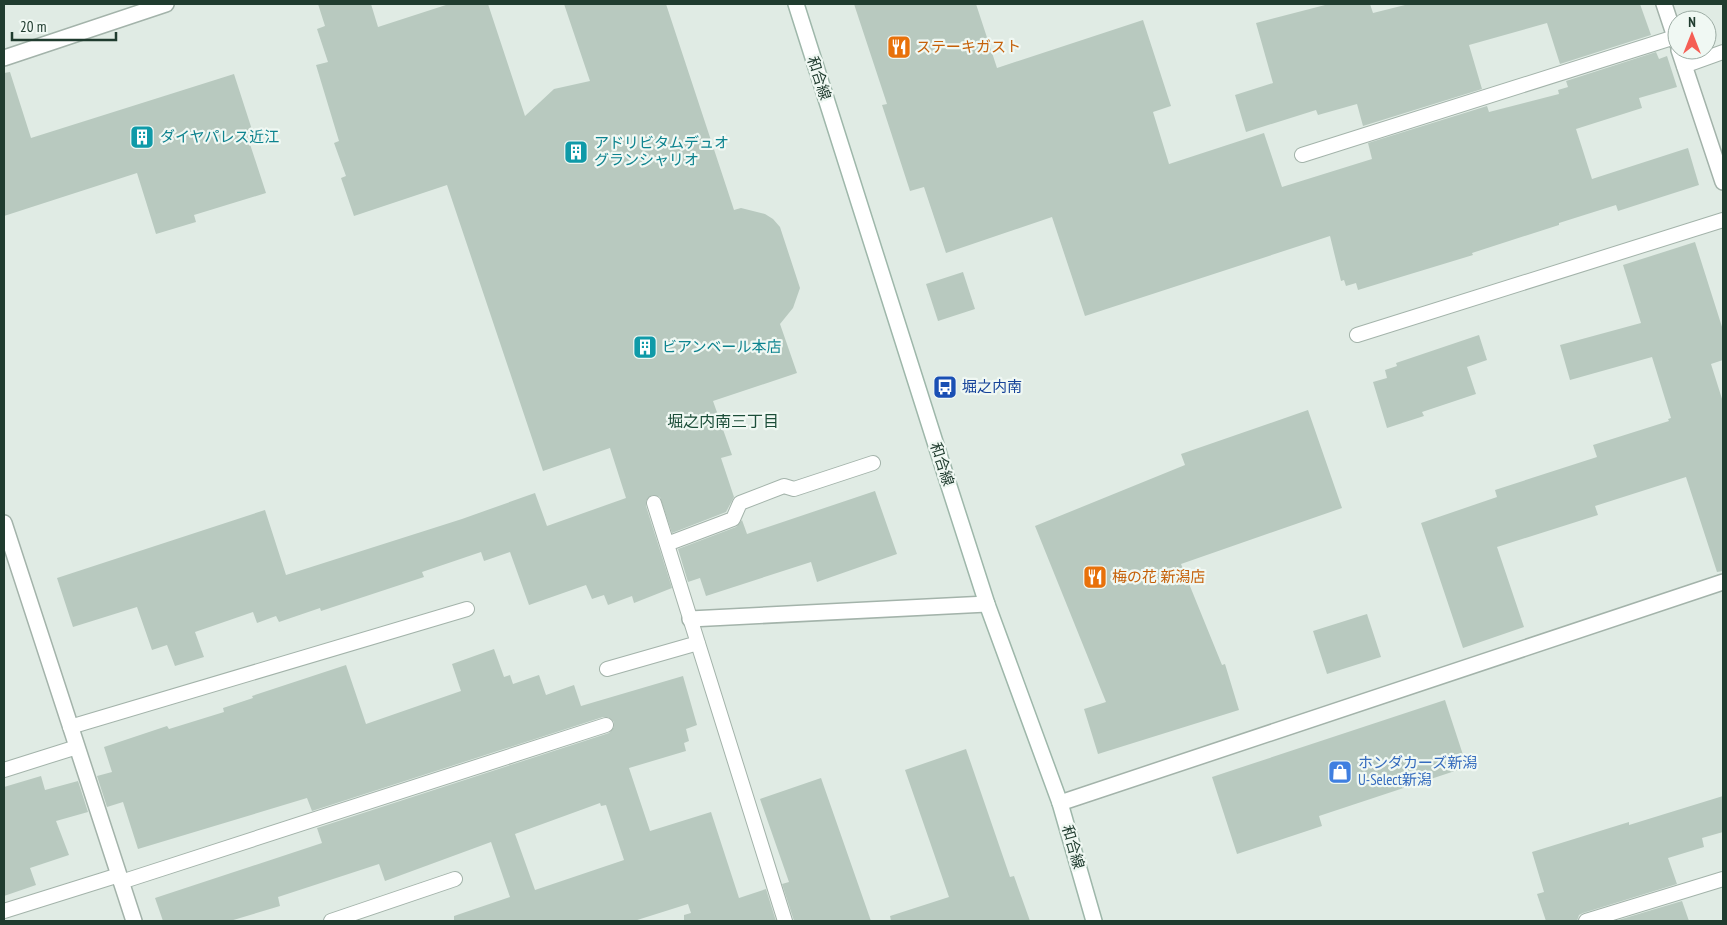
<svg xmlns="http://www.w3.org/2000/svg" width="1727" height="925" font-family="'PT Sans Narrow','Noto Sans JP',sans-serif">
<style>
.building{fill:#b8c9bf;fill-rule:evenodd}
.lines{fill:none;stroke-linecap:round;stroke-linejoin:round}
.service-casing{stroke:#a3b3aa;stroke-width:16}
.minor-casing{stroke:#a3b3aa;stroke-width:18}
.secondary-casing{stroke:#9eb7aa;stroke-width:18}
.service{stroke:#fff;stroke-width:14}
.minor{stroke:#fff;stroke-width:15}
.secondary{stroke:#fff;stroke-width:15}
.labels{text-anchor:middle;stroke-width:4.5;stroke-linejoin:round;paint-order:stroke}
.food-label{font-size:15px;fill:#c56008;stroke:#f0f8f3;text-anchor:start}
.street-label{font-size:15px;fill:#203c2f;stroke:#f0f8f3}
.culture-label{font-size:15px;fill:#0d838f;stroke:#f0f8f3;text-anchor:start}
.transit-label{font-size:15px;fill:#164399;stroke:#f0f8f3;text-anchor:start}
.shop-label{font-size:15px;fill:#366cbe;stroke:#f0f8f3;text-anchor:start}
.neighbourhood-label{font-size:16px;fill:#1c4e39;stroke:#f0f8f3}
</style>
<rect width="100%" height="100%" fill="#e0ebe4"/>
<path class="building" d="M 318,4 L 371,4 L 378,27 L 449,4 L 488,4 L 525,116 L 554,89 L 590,81 L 564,4 L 666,4 L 734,210 L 741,208 L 765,214 L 773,219 L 780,227 L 800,288 L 793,308 L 780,324 L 797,373 L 713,401 L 732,455 L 721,458 L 734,497 L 726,512 L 672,533 L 660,497 L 652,495 L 646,501 L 646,506 L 672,588 L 634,603 L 632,596 L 608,605 L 604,595 L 592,599 L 586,585 L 529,605 L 510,552 L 484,561 L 481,552 L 422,572 L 424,577 L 321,611 L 320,608 L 279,622 L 276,616 L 257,623 L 253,612 L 195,632 L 204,657 L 175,666 L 167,645 L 152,650 L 137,607 L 73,627 L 57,578 L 265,510 L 286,575 L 462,519 L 535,493 L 547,526 L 626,498 L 610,448 L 543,471 L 447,185 L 354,216 L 341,178 L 346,176 L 334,143 L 339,141 L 316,65 L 328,62 L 317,29 L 325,26 Z
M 854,4 L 976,4 L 997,68 L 1143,20 L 1171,106 L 1153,112 L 1169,164 L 1264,133 L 1282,187 L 1372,159 L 1368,143 L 1487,106 L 1489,112 L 1559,94 L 1558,90 L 1568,87 L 1566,81 L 1656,52 L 1659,59 L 1667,56 L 1677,87 L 1639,98 L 1642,108 L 1576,129 L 1592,179 L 1688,148 L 1699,185 L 1618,211 L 1616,205 L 1559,223 L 1559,225 L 1472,253 L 1473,255 L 1358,290 L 1356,283 L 1346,286 L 1344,280 L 1341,281 L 1330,236 L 1085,316 L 1052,217 L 946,253 L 924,187 L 910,191 L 882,105 L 887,104 Z
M 1329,4 L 1370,4 L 1373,13 L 1409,4 L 1640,4 L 1651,35 L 1560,64 L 1547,23 L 1469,45 L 1482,89 L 1363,126 L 1357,104 L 1318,115 L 1316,110 L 1246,132 L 1235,95 L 1273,83 L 1256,23 Z
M 10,72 L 31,138 L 234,74 L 254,136 L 248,138 L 266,193 L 194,215 L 196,222 L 156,234 L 137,173 L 4,216 L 4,73 Z
M 1695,242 L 1723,330 L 1723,360 L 1711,364 L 1723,402 L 1723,571 L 1717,572 L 1686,477 L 1595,506 L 1598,515 L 1497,547 L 1524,627 L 1463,648 L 1421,523 L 1497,497 L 1495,490 L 1597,457 L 1593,445 L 1669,421 L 1668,419 L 1671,418 L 1652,357 L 1570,380 L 1560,345 L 1641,323 L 1623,265 Z
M 963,272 L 975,309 L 938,321 L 926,284 Z
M 1479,335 L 1487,360 L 1467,367 L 1476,394 L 1422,412 L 1424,416 L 1387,428 L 1373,382 L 1387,378 L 1385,370 L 1397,366 L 1396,363 Z
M 1308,410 L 1342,508 L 1181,564 L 1222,665 L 1225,664 L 1239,710 L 1098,754 L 1084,709 L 1106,702 L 1035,526 L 1185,465 L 1181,454 Z
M 875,491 L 897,554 L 817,582 L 811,562 L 706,596 L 700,578 L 688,582 L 678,549 L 736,527 L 742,520 L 747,534 Z
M 1367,614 L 1381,657 L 1327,674 L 1313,631 Z
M 494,649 L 504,677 L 510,675 L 513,684 L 539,675 L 546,695 L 574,685 L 581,706 L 683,676 L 697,725 L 686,729 L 689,741 L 684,743 L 686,751 L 629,768 L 650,831 L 711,812 L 739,898 L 766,889 L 776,921 L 684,921 L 684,915 L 691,913 L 688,904 L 634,921 L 454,921 L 454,916 L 510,897 L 491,842 L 385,881 L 379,864 L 278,897 L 280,906 L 230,921 L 163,921 L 155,898 L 322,843 L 317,828 L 609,733 L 614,727 L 614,722 L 608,717 L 603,717 L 312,811 L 307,798 L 138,849 L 123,802 L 107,807 L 97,776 L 112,772 L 104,747 L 167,726 L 169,729 L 224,712 L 223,708 L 253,698 L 252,696 L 346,665 L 366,724 L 461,691 L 452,664 ZM 600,803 L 601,806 L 606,805 L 624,860 L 535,890 L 515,834 Z
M 1445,700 L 1467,767 L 1319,816 L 1322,826 L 1237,854 L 1212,777 Z
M 966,749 L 1010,877 L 1014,876 L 1030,921 L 891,921 L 890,916 L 949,897 L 905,770 Z
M 41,776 L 45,790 L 78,781 L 88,812 L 56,821 L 69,855 L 30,868 L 36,885 L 4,896 L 4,787 Z
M 821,778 L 871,921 L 794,921 L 782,884 L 789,882 L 760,799 Z
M 1723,796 L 1723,832 L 1702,838 L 1704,847 L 1668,858 L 1677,884 L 1583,913 L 1579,915 L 1577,921 L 1546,921 L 1537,894 L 1544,892 L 1532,852 L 1629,822 L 1629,825 Z
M 1682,901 L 1689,921 L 1615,921 Z"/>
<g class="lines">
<g class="service-casing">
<path id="service" d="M 1684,66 L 1723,52
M 1302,155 L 1675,37
M 1357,335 L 1723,220
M 654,503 L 785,921
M 667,544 L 733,519 L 740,503 L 784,486 L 794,489 L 873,463
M 607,669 L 698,643
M 70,727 L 467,609
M 4,770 L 77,747
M 121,882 L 606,725
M 4,911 L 119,875
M 331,921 L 455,879
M 1586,921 L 1723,879"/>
</g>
<g class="minor-casing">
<path id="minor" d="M 1664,4 L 1677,43
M 1679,50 L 1723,182
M 4,58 L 166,4
M 4,523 L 134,921
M 690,619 L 987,604
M 1060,803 L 1723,582"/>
</g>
<g class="secondary-casing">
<path id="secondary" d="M 796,4 L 949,486 L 987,604 L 1060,803 L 1094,921"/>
</g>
<use href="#service" class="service"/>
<use href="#minor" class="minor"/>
<use href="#secondary" class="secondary"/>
</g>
<defs>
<g id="restaurant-square" transform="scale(1.25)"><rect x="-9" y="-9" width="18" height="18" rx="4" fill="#e8710a" stroke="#f0f8f3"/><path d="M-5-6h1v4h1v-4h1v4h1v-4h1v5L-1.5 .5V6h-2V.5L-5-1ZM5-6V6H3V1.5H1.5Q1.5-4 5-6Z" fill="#fff"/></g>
<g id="building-square" transform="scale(1.25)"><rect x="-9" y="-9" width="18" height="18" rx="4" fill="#0f9aa8" stroke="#f0f8f3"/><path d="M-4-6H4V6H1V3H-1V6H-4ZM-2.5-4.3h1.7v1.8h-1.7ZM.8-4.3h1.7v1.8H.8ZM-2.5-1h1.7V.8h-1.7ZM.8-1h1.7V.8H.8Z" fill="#fff"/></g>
<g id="bus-square" transform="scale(1.25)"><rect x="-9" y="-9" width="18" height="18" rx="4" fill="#1a4fb4" stroke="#f0f8f3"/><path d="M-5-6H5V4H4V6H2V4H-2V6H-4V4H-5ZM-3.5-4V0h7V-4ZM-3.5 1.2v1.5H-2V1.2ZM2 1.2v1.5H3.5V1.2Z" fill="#fff"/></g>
<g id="shop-square" transform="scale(1.25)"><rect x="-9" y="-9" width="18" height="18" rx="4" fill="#3f7fe0" stroke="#f0f8f3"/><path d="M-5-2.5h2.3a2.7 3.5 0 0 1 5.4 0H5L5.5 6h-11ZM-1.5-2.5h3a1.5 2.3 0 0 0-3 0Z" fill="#fff"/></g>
</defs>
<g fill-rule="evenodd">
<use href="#restaurant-square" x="899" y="47"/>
<use href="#building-square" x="142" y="137"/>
<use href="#building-square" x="576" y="152"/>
<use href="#building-square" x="645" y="347"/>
<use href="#bus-square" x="945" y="387"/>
<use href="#restaurant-square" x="1095" y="577"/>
<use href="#shop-square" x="1340" y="772"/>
</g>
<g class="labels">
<g class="food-label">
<text x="916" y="52">ステーキガスト</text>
<text x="1112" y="582">梅の花 新潟店</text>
</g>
<g class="street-label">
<text transform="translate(819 78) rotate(72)" y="5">和合線</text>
<text transform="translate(942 464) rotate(72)" y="5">和合線</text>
<text transform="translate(1073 847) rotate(74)" y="5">和合線</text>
</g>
<g class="culture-label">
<text x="160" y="142">ダイヤパレス近江</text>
<text x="594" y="148">アドリビタムデュオ<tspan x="594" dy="17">グランシャリオ</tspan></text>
<text x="662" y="352">ビアンベール本店</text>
</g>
<g class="transit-label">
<text x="962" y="392">堀之内南</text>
</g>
<g class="shop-label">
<text x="1358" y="768">ホンダカーズ新潟<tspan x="1358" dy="17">U-Select新潟</tspan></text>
</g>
<g class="neighbourhood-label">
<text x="723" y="427">堀之内南三丁目</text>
</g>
</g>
<rect width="1727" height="925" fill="none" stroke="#203c2f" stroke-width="10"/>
<g transform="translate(1692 35)"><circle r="24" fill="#f0f8f3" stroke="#9dada5"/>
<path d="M0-4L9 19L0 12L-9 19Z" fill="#f55e54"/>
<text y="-8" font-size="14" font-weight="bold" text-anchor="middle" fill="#203c2f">N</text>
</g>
<path d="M12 32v8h104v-8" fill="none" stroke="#203c2f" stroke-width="2.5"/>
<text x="20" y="32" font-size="15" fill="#203c2f" stroke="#f0f8f3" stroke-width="4" paint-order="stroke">20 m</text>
</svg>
